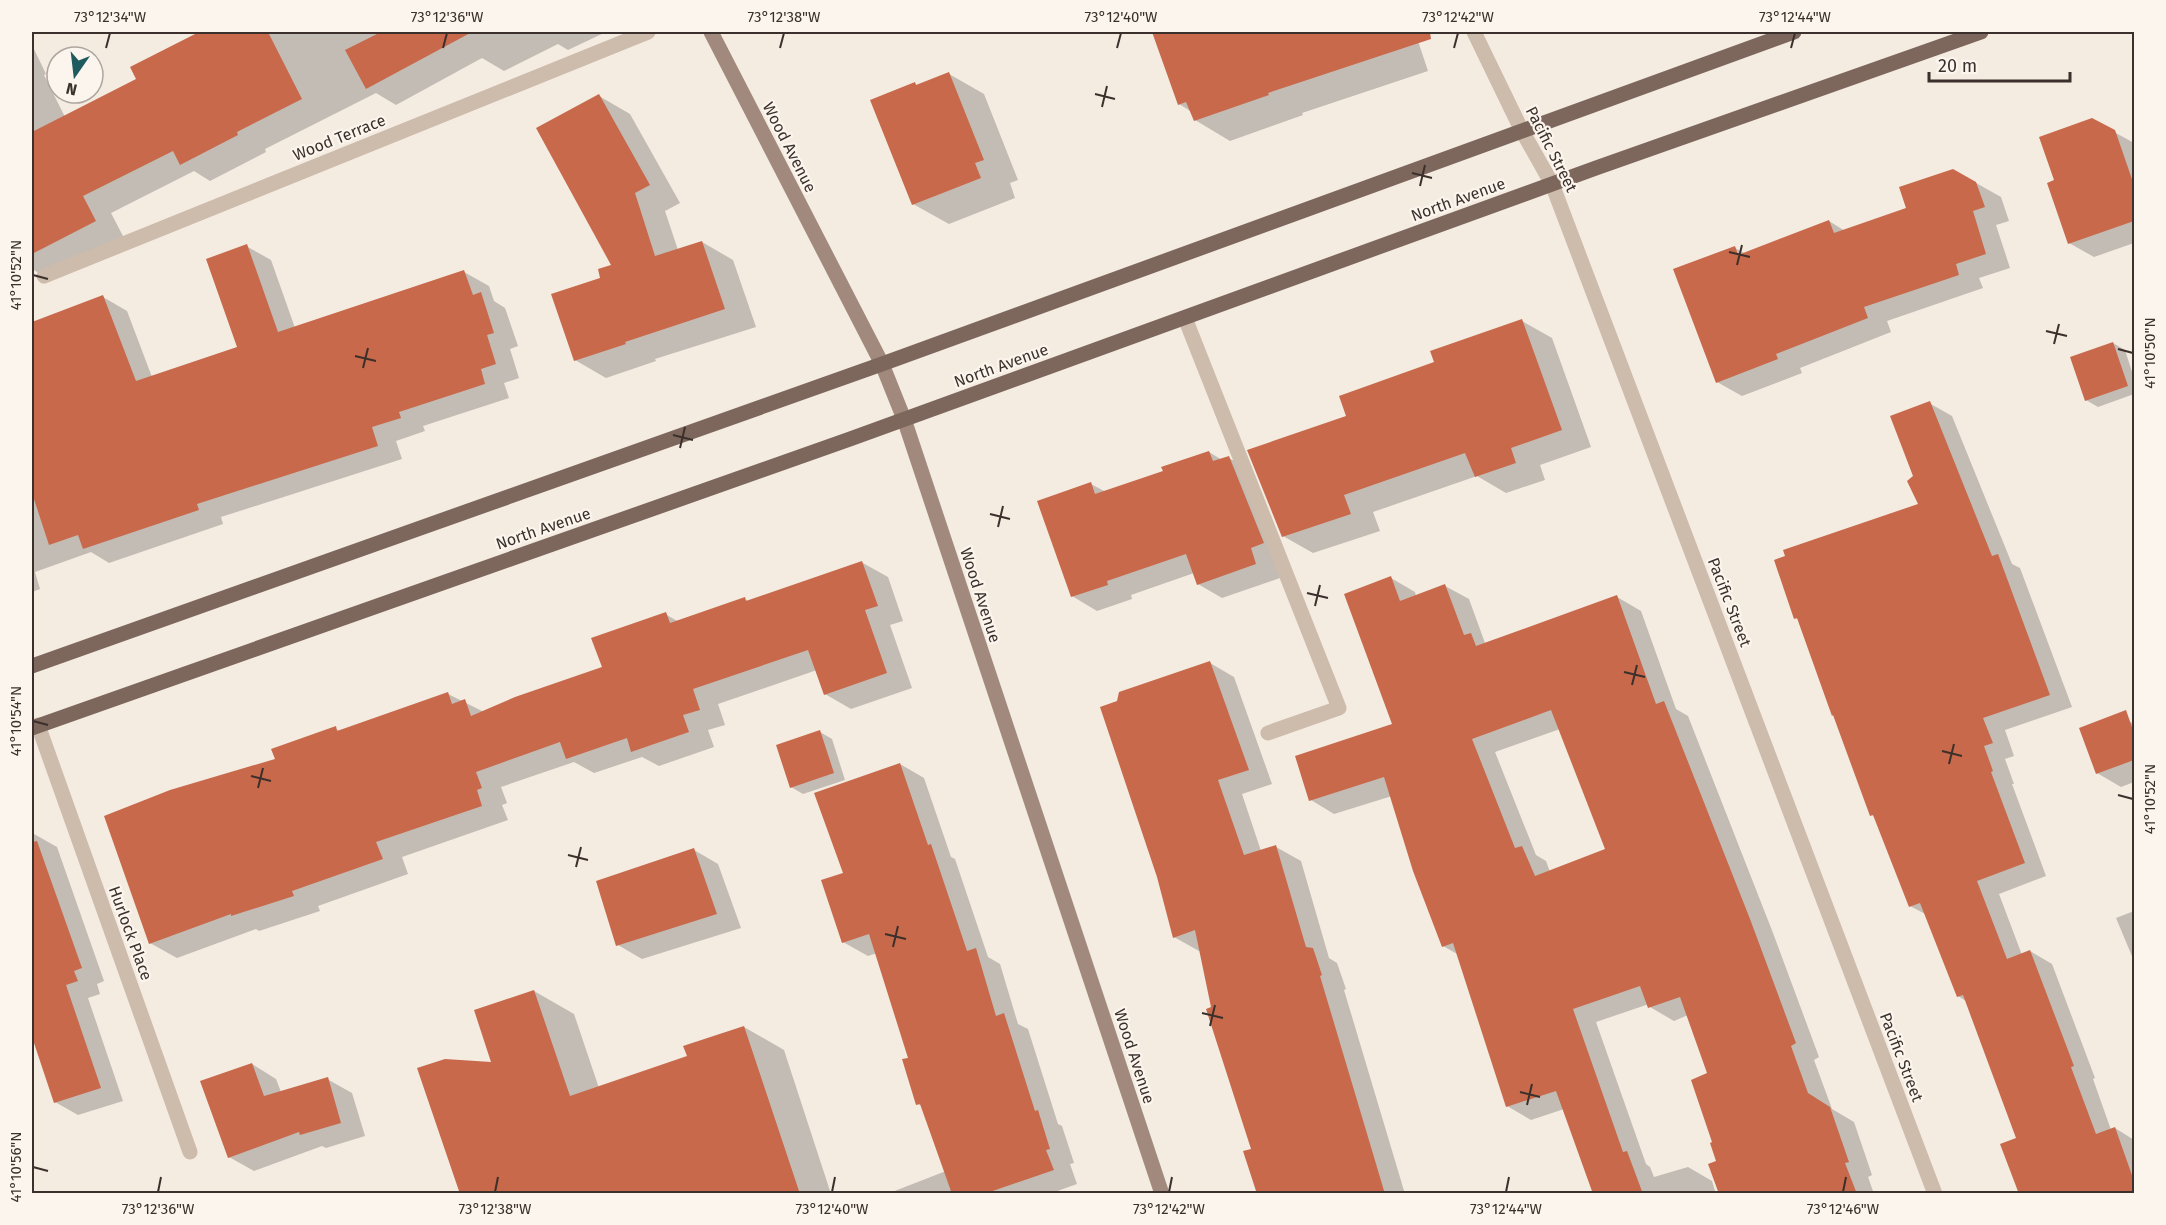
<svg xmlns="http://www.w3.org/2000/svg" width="2166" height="1225" font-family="'Fira Sans',sans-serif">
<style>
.shadow{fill:#0003;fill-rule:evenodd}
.building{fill:#c8694b;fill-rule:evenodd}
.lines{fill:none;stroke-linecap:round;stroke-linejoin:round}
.lane{stroke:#cdbbac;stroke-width:15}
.street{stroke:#cdbbac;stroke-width:15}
.secondary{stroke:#a18a7d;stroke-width:15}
.primary{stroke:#7d675c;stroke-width:15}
.ticks{fill:none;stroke:#3b302b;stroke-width:2}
.labels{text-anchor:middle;stroke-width:4.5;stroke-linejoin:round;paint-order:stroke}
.street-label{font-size:16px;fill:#3b302b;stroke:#fbf5ee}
.neatline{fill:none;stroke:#3b302b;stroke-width:2}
.ticks-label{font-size:15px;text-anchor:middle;fill:#3b302b}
</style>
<rect width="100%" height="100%" fill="#f4ebe1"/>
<path class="shadow" d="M 196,32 L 606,32 L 568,50 L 558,44 L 504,71 L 482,58 L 396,105 L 376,93 L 265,149 L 266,152 L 210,181 L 194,171 L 111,213 L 124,238 L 46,277 L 32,269 L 32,45 L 46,74 L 44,75 L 65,117 L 138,80 L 197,34 Z
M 1153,32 L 1410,32 L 1416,35 L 1428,71 L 1302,113 L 1303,115 L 1230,141 L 1195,120 L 1192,112 L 1179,104 Z
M 949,74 L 984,94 L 1018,180 L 1010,183 L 1015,198 L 949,224 L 913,204 L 915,84 L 918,86 Z
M 599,96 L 630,114 L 680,203 L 665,211 L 678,250 L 702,242 L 733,260 L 756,327 L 655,359 L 656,361 L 606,378 L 575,360 L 602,279 L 613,266 Z
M 2114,132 L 2134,143 L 2134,243 L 2094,257 L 2069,243 L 2056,181 Z
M 1976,183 L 2001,197 L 2009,221 L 1996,225 L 2010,268 L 1979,278 L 1983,288 L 1887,321 L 1891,332 L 1800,368 L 1802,373 L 1742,396 L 1717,382 L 1735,248 L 1746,254 L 1829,221 L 1845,231 Z
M 246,246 L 271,260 L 295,328 L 464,272 L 489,286 L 494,301 L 505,308 L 518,346 L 510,349 L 519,378 L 504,383 L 509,398 L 423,426 L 425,431 L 396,441 L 402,459 L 221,517 L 223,524 L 109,563 L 91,552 L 35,572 L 40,589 L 32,592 L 32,324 L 103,297 L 127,311 L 152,377 L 239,348 Z
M 1522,321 L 1552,338 L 1591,447 L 1540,465 L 1545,480 L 1506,493 L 1477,476 L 1373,512 L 1380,531 L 1313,553 L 1283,536 L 1348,417 Z
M 2113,343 L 2125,350 L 2134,378 L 2134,394 L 2098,407 L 2086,400 Z
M 1929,403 L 1952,416 L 2012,564 L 2020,568 L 2072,707 L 2005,730 L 2014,756 L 2005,759 L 2014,784 L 2012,784 L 2046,876 L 1999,894 L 2022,955 L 2030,951 L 2052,964 L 2095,1078 L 2093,1079 L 2111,1130 L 2115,1128 L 2134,1140 L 2134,1194 L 2020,1194 L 2018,1139 L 1966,1001 L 1958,996 L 1927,915 L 1910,906 L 1875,817 L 1872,815 L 1800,620 L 1795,618 L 1920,505 L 1915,477 Z
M 1209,452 L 1222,460 L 1229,458 L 1253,472 L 1280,578 L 1222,598 L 1198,584 L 1194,573 L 1131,595 L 1132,599 L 1097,611 L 1072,596 L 1091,484 L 1106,492 L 1164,471 Z
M 861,562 L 888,577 L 903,621 L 890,625 L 912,688 L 851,709 L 825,694 L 817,670 L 718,704 L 725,725 L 708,730 L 714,747 L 659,766 L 642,757 L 594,773 L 574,762 L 501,787 L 507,803 L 502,805 L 508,820 L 402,857 L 408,874 L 318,906 L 320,911 L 259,931 L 256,929 L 177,958 L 150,943 L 277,760 L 335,728 L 341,732 L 448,694 L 484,712 L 604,668 L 665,614 L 679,622 L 744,599 L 749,601 Z
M 1391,578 L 1415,592 L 1416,596 L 1445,586 L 1469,599 L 1485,643 L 1617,597 L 1641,611 L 1676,709 L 1688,716 L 1773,933 L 1819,1057 L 1814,1060 L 1832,1109 L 1854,1122 L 1872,1175 L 1868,1177 L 1874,1194 L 1729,1194 L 1714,1143 L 1709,1074 L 1688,1015 L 1674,1021 L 1650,1007 L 1649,1004 L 1596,1022 L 1646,1164 L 1650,1167 L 1654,1177 L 1688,1167 L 1712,1181 L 1716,1194 L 1594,1194 L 1564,1109 L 1531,1120 L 1507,1106 L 1459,955 L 1443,946 L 1392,796 L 1334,814 L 1311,800 L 1394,725 ZM 1560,729 L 1607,850 L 1550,872 L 1546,861 L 1536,855 L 1495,752 Z
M 1210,663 L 1234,677 L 1272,784 L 1242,794 L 1261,851 L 1276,847 L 1301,861 L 1329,958 L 1337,963 L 1346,989 L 1344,990 L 1405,1194 L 1258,1194 L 1253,1150 L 1212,1008 L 1201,950 L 1199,951 L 1174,937 Z
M 2118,715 L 2134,724 L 2134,782 L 2121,787 L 2097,773 Z
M 820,732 L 832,739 L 845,780 L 803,794 L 791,787 Z
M 900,764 L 924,778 L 951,857 L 955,859 L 988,957 L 1000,964 L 1018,1024 L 1028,1029 L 1058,1124 L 1062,1126 L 1074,1163 L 1070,1164 L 1077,1184 L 1049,1194 L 887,1194 L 946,1171 L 922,1106 L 918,1104 L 910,1059 L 877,953 L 868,956 L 843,942 L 845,874 Z
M 32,834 L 34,834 L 57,847 L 104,981 L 97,984 L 100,994 L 88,998 L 123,1101 L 78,1115 L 55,1102 L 32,1032 Z
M 694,850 L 718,864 L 741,928 L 642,959 L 618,945 Z
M 2134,911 L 2134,961 L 2116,918 Z
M 534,991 L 574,1014 L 599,1088 L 688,1057 L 744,1027 L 784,1050 L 831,1194 L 462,1194 L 493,1063 Z
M 252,1064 L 276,1079 L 281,1092 L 327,1079 L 352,1093 L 365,1136 L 326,1148 L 322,1146 L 254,1171 L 229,1157 Z"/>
<path class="building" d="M 199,32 L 268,32 L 302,99 L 237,132 L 238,135 L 180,165 L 173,151 L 83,196 L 96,221 L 32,254 L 32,132 L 136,79 L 130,67 Z
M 381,32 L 472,32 L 366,89 L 345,50 Z
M 1152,32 L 1430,32 L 1431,39 L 1268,93 L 1269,95 L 1194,121 L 1186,102 L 1178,105 Z
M 949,72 L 984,160 L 975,163 L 981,178 L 912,205 L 870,100 L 915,82 L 916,85 Z
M 599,94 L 650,185 L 635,193 L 655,256 L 702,241 L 725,309 L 625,342 L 626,344 L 574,361 L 551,294 L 600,278 L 598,269 L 611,265 L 536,128 Z
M 2092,118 L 2115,130 L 2134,185 L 2134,221 L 2068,244 L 2047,183 L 2054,180 L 2039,137 Z
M 1953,169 L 1976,182 L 1985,207 L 1973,211 L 1986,254 L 1956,264 L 1959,275 L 1864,307 L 1868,318 L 1776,354 L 1778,359 L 1716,383 L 1673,269 L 1735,246 L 1738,255 L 1829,220 L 1834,233 L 1906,208 L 1899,187 Z
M 247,244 L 278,332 L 464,270 L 473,295 L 481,292 L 494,333 L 487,335 L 496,364 L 481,369 L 485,384 L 399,412 L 401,418 L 372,427 L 378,446 L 197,504 L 199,510 L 83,549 L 78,535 L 49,545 L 32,493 L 32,322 L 103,295 L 136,381 L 237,347 L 206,259 Z
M 1522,319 L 1562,430 L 1511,448 L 1516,463 L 1475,477 L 1465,453 L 1344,495 L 1351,514 L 1282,537 L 1247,450 L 1346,416 L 1339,396 L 1434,362 L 1430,351 Z
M 2113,342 L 2128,386 L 2085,401 L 2070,357 Z
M 1930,401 L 1992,556 L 1998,554 L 2050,695 L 1983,718 L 1993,743 L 1984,746 L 1993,771 L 1991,772 L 2025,863 L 1977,881 L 2007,959 L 2030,950 L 2074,1066 L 2071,1067 L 2096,1134 L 2115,1127 L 2134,1181 L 2134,1194 L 2019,1194 L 2000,1144 L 2016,1138 L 1963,995 L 1957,997 L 1920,903 L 1909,907 L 1873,815 L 1870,816 L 1833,715 L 1832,716 L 1797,618 L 1794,619 L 1774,560 L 1785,556 L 1783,550 L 1918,504 L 1907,481 L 1913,476 L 1890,416 Z
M 1209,451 L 1213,461 L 1229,456 L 1264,543 L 1251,548 L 1256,564 L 1197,585 L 1186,554 L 1107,581 L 1108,585 L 1071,597 L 1037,501 L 1091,482 L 1095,494 L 1163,471 L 1161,467 Z
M 862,561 L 878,606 L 865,610 L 887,673 L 824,695 L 808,650 L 693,689 L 700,710 L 683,715 L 689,732 L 631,752 L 627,738 L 566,759 L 560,742 L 476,772 L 482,788 L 477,790 L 482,806 L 376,842 L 383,859 L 292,891 L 294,896 L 231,916 L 231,914 L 149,944 L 104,816 L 170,790 L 275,759 L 271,749 L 336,726 L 337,731 L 448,692 L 452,704 L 465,699 L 471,716 L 515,697 L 602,667 L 591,638 L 666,612 L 670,623 L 745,597 L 746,601 Z
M 1391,576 L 1400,601 L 1445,584 L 1464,635 L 1471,633 L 1476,646 L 1617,595 L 1656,704 L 1664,701 L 1750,919 L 1796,1043 L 1791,1046 L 1808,1093 L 1830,1107 L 1849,1162 L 1845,1163 L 1857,1194 L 1719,1194 L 1708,1164 L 1716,1161 L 1710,1143 L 1712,1142 L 1691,1080 L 1707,1073 L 1680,997 L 1648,1008 L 1640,986 L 1573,1009 L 1623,1152 L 1627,1151 L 1643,1194 L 1593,1194 L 1556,1091 L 1506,1107 L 1453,943 L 1442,947 L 1413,871 L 1384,777 L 1309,801 L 1295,756 L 1392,724 L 1344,594 ZM 1551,710 L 1605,849 L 1535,876 L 1522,846 L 1515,848 L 1472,739 Z
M 1210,661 L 1249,770 L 1218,780 L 1244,855 L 1276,845 L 1306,947 L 1313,948 L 1322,975 L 1320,976 L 1385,1194 L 1257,1194 L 1243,1151 L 1251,1149 L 1206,1009 L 1211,1007 L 1195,930 L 1173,938 L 1157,877 L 1100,707 L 1117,701 L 1119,692 Z
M 2126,710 L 2134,733 L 2134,760 L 2096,774 L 2079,728 Z
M 820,730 L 834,773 L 790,788 L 776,745 Z
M 900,763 L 928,845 L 931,844 L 967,951 L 976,948 L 996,1016 L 1004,1013 L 1035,1111 L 1038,1110 L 1050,1149 L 1046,1150 L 1054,1170 L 984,1194 L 952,1194 L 920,1104 L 916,1105 L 902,1059 L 908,1058 L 869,934 L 842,943 L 821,880 L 843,873 L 814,793 Z
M 37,841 L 82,968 L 74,971 L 78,981 L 66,985 L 101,1088 L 54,1103 L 32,1037 L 32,842 Z
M 694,848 L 717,914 L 616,946 L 596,881 Z
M 534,990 L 570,1096 L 687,1056 L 683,1046 L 744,1026 L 800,1194 L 460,1194 L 417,1068 L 445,1059 L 491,1062 L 474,1010 Z
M 252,1063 L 264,1096 L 328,1077 L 341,1123 L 300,1135 L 299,1132 L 228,1158 L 200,1081 Z"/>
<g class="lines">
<path class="lane" d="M 1185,318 L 1339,708 L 1268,733"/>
<path class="street" d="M 1474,32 L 1521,129 L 1552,184 L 1935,1194
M 44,276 L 648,32
M 38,725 L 190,1152"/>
<path class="secondary" d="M 711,32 L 882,364 L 904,419 L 1162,1194"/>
<path class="primary" d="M 32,666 L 882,364 L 1794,32
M 32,728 L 850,439 L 1596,168 L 1981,32"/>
</g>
<path class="ticks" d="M 106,48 L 110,33M 443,48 L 447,33M 780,48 L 784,33M 1117,48 L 1121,33M 1454,48 L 1458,33M 1791,48 L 1795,33M 1095,94 L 1115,99M 1102,107 L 1107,86M 1412,173 L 1432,178M 1420,186 L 1425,165M 1729,252 L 1750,257M 1737,265 L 1742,245M 33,275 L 48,279M 2046,331 L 2067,336M 2054,344 L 2059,324M 2118,349 L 2133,353M 355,356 L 376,361M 363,368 L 368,348M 673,435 L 693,440M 680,448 L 685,427M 990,514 L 1010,519M 998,527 L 1003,506M 1307,593 L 1328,598M 1315,606 L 1320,585M 1624,672 L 1645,677M 1632,685 L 1637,665M 33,721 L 48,725M 1942,751 L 1962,756M 1949,764 L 1954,744M 251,776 L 271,781M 258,788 L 263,768M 2118,795 L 2133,799M 568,855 L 588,860M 576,867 L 581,847M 885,934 L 906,939M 893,947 L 898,926M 1202,1013 L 1223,1018M 1210,1026 L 1215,1005M 1520,1092 L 1540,1097M 1527,1105 L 1532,1084M 33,1167 L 48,1171M 158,1192 L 161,1177M 495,1192 L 498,1177M 832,1192 L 835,1177M 1169,1192 L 1172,1177M 1506,1192 L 1509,1177M 1843,1192 L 1846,1177"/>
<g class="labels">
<g class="street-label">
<text transform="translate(339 137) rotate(-22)" y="6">Wood Terrace</text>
<text transform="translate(790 147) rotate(63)" y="6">Wood Avenue</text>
<text transform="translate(1552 149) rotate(63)" y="6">Pacific Street</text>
<text transform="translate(1458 199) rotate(-20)" y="6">North Avenue</text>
<text transform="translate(1001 365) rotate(-20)" y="6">North Avenue</text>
<text transform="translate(543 528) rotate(-19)" y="6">North Avenue</text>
<text transform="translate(981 595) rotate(72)" y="6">Wood Avenue</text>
<text transform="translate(1730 602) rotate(69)" y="6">Pacific Street</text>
<text transform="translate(131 933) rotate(70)" y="6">Hurlock Place</text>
<text transform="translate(1135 1056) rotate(72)" y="6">Wood Avenue</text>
<text transform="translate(1902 1057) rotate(69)" y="6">Pacific Street</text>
</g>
</g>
<rect width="2166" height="1225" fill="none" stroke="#fbf5ee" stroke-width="66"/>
<g transform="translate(75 75) rotate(194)"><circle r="28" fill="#fbf5ee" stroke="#aea6a0" stroke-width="1.5"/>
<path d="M0-4.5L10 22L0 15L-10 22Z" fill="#1f5a5e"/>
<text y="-9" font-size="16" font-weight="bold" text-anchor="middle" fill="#3b302b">N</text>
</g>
<path d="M1929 72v9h141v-9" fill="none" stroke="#3b302b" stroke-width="3"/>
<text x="1938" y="72" font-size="18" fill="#3b302b" stroke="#fbf5ee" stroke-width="4.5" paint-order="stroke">20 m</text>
<rect x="33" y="33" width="2100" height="1159" class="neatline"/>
<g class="ticks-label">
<text x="110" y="22">73°12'34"W</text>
<text x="447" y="22">73°12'36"W</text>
<text x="784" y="22">73°12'38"W</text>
<text x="1121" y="22">73°12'40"W</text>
<text x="1458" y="22">73°12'42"W</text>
<text x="1795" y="22">73°12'44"W</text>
<text transform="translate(16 275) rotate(-90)" y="5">41°10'52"N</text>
<text transform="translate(2150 353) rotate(-90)" y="5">41°10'50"N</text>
<text transform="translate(16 721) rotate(-90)" y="5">41°10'54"N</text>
<text transform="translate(2150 799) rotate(-90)" y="5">41°10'52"N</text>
<text transform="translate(16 1167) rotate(-90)" y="5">41°10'56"N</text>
<text x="158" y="1214">73°12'36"W</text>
<text x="495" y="1214">73°12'38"W</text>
<text x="832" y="1214">73°12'40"W</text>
<text x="1169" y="1214">73°12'42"W</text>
<text x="1506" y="1214">73°12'44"W</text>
<text x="1843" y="1214">73°12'46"W</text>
</g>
</svg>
